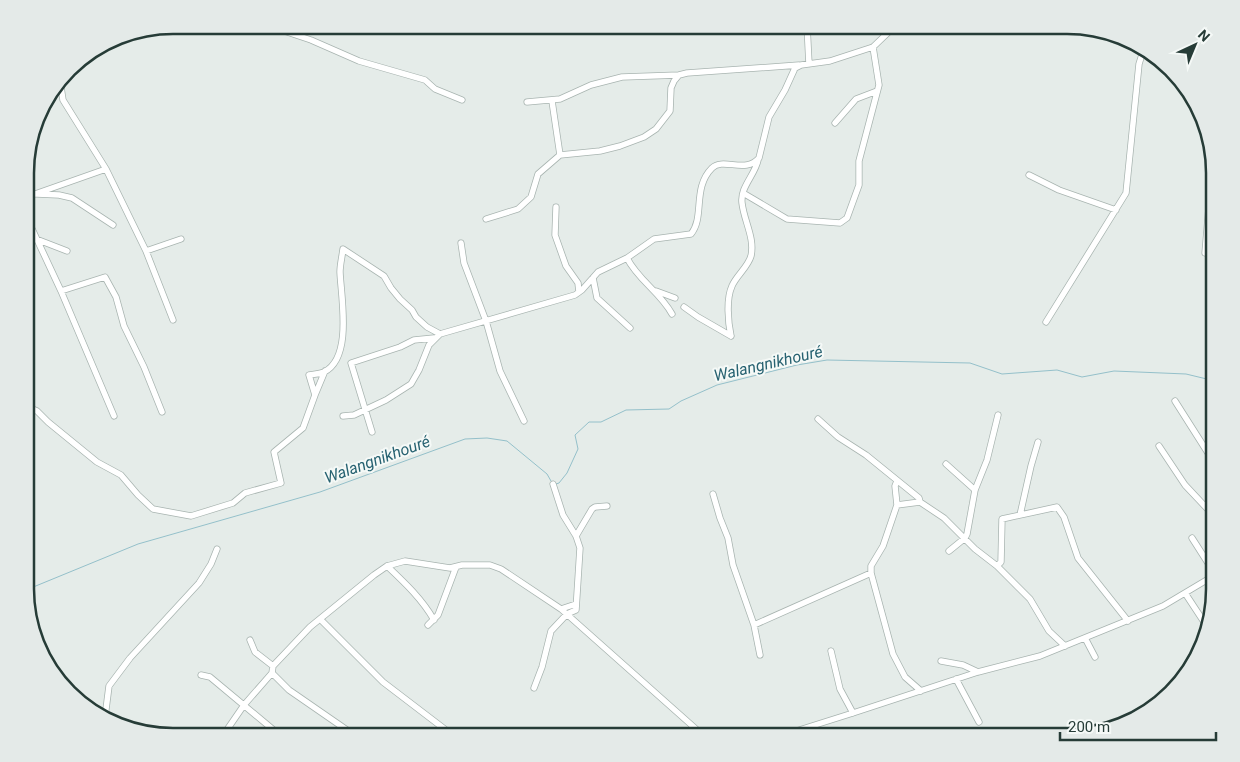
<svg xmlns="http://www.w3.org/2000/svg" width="1240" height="762" font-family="Roboto,sans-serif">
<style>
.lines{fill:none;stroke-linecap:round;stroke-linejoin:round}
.stream{stroke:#94c0ca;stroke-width:1}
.minor-casing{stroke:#a8b4b0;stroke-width:7}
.minor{stroke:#fff;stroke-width:5.5}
.labels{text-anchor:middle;stroke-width:4;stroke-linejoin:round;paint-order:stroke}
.water-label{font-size:16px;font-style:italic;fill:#276271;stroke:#f5f9f7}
.rim{fill:none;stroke:#263c37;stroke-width:2.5}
</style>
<rect width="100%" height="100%" fill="#e5ece9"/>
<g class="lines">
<path class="stream" d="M 556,484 L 559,483 L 567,473 L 578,449 L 575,435 L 589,422 L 601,422 L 626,410 L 669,409 L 681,401 L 717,385 L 797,365 L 827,360 L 970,363 L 1002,374 L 1057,370 L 1082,377 L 1114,371 L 1186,374 L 1215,381
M 26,590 L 138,544 L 320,492 L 465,439 L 487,438 L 507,441 L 547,474 L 551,481"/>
<g class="minor-casing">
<path id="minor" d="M 266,25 L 311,40 L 359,61 L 425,80 L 435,89 L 462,100
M 807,25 L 809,64
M 60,81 L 63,100 L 106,169
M 552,101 L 560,155
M 527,102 L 560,99 L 591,85 L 622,77 L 679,75
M 835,123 L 856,99 L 877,91
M 1029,175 L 1059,190 L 1116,210
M 743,193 L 787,219 L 840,223 L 847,218 L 859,185 L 859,161 L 879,85 L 873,47
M 37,194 L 59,195 L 72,198 L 113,225
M 26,195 L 35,194 L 106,169 L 146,251 L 173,320
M 556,207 L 555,235 L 566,266 L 578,283 L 579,292
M 26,216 L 61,291 L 114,416
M 486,219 L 518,209 L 531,197 L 538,174 L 560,155 L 600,151 L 620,146 L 644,137 L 656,129 L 670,111 L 671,88 L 674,81 L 679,75 L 687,73 L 799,65
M 36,239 L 67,251
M 461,243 L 464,263 L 486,321 L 500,371 L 524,421
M 146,251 L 181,239
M 1205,253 L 1213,158
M 627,258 C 638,280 660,292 672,314
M 593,278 L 597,298 L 630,328
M 61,291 L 105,277 L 116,297 L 124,326 L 144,367 L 162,412
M 656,291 L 675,298
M 684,307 L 698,317 L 731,336
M 1046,322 L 1126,193 L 1139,64 L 1144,48
M 731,336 C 728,322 726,299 732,286 C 736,276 748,267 751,256 C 755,238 744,221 742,203 C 740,187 755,175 758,160
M 315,395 L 325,371
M 1175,401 L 1215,464
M 26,406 L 37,411 L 48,422 L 97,462 L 121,475 L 138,495 L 153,509 L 191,516 L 233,503 L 245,493 L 281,483 L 274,452 L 303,428 L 315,395 L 309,375 C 314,374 320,374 324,372 C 353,358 341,297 340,272 C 340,265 342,257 343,249 L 384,276 L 391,288 L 400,299 L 412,310 L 416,317 L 427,327 L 440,334
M 343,416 L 354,415 L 386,400 L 411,384 L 419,370 L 429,345 L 440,334 L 575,295 L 582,290 L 598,272 L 627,258 L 654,239 L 691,234 C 705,217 692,188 712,168 C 723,157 746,174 759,158 L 769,117 L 785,90 L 795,68 L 801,65 L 830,61 L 873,47 L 896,25
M 818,419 L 838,437 L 866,455 L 919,498 L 920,502 L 944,518 L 975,549 L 997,566 L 1030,599 L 1049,631 L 1065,646
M 372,432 L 351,363 L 400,347 L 414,340 L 434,338
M 1159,446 L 1185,485 L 1215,517
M 946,464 L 975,490
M 713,494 L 720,518 L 728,538 L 733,565 L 754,625 L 760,655
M 897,505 L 920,502
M 1020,515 L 1031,466 L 1038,442
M 576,536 L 592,509 L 595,507 L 607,506
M 1192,538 L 1215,574
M 949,551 L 965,538 L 967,534 L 975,490 L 987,460 L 998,415
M 387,566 C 405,583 422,599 434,620
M 997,566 L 1001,562 L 1002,519 L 1057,507 L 1064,517 L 1078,558 L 1128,621
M 871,573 L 893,654 L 905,677 L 921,691
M 1185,593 L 1206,625
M 561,609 L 576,604
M 320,619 L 383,682 L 455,737
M 428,625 L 438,615 L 456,567
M 754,625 L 871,573 L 871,566 L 883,546 L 897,505 L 895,486 L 897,481
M 1085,638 L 1095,657
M 250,640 L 255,652 L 273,666
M 831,651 L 840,689 L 853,713
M 941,661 L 963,665 L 978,672
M 272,673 L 289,690 L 357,737
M 201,675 L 210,677 L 282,737
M 956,679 L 979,722
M 534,688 L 542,667 L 551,631 L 567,614 L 576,610 L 580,548 L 576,536 L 563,515 L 553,484
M 105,717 L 109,686 L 130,658 L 199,583 L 211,564 L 217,549
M 222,737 L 244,705 L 272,673 L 273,666 L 310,627 L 374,575 L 387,566 L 405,561 L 450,568 L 462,565 L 490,565 L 501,569 L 561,609 L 705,737
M 770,737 L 796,731 L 853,713 L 978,672 L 1040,656 L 1163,606 L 1215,575"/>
</g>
<use href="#minor" class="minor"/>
</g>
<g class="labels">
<g class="water-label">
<text transform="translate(768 363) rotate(-13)" y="6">Walangnikhouré</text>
<text transform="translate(377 459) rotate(-20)" y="6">Walangnikhouré</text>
</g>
</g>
<path d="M0 0H1240V762H0ZM173 34H1067A139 139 0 0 1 1206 173V589A139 139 0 0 1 1067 728H173A139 139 0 0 1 34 589V173A139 139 0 0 1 173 34Z" fill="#e4eae8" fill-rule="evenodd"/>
<path class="rim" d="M173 34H1067A139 139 0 0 1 1206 173V589A139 139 0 0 1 1067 728H173A139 139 0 0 1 34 589V173A139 139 0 0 1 173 34Z"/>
<g transform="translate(1195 45) rotate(44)" stroke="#f5f9f7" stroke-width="4" paint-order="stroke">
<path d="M0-4L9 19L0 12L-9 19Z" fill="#263c37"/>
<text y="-8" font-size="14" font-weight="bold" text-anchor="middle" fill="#263c37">N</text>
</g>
<path d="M1060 732v8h156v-8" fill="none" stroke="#263c37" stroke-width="2.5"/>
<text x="1068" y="732" font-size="15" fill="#263c37" stroke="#f5f9f7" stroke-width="4" paint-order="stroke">200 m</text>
</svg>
